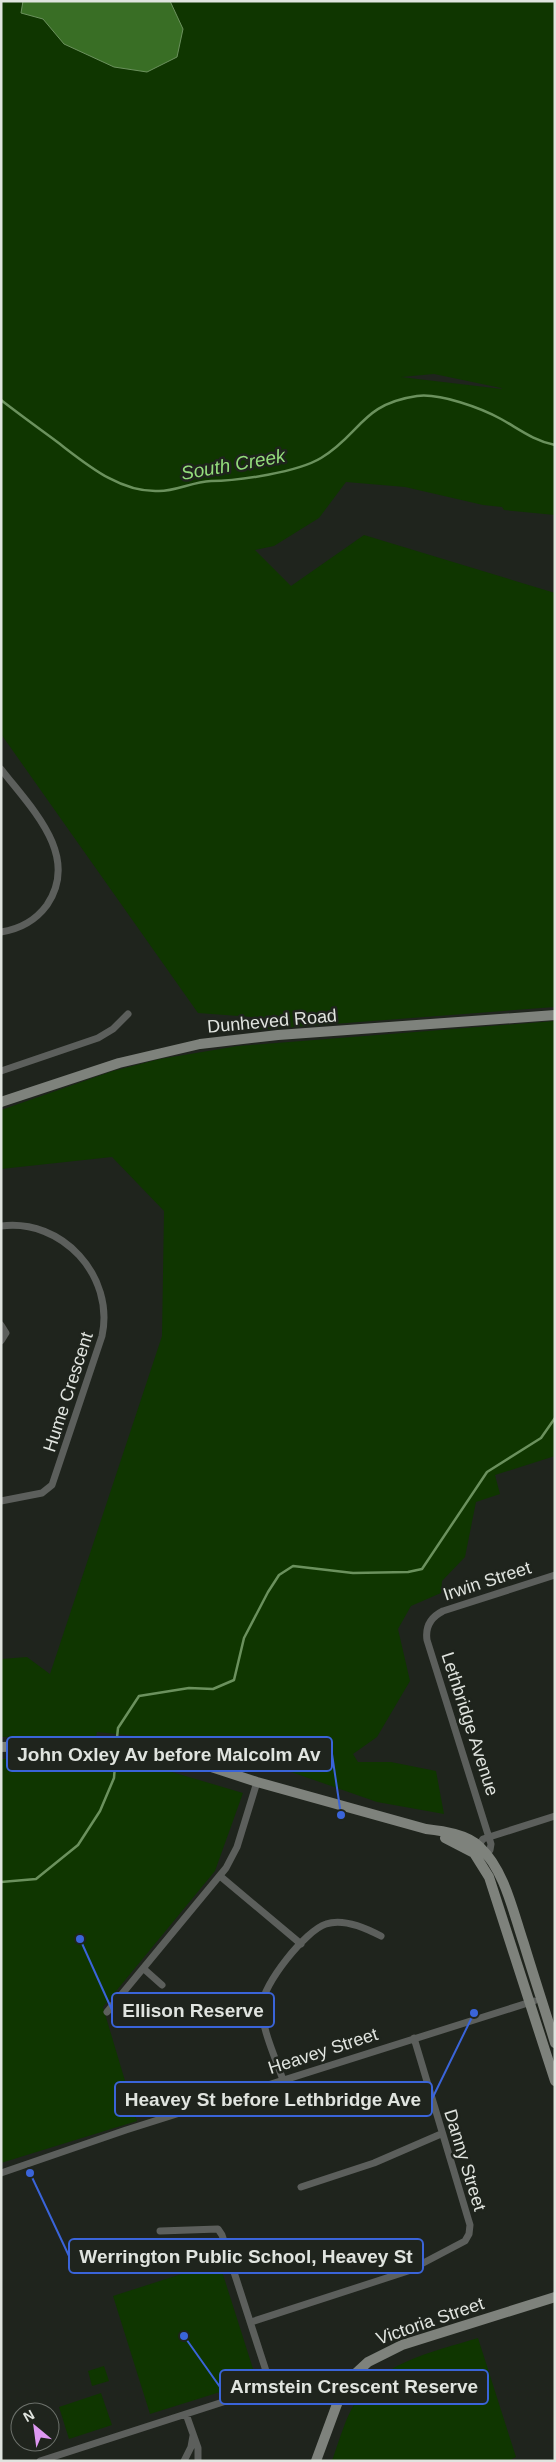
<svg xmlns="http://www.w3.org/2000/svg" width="556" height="2462" font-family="Helvetica,sans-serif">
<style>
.green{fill:#0f3600;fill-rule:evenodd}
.water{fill:#396e25;stroke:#6b915d}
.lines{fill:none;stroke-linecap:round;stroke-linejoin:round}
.stream{stroke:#6b915d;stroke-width:2.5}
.street{stroke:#5c5f5c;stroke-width:7}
.secondary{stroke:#7e827c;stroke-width:10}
.labels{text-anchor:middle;stroke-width:5;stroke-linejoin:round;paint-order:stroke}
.street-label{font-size:18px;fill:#e0e4df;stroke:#1f241d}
.water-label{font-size:19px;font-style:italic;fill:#94dd7c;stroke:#1f241d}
.leader{fill:none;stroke:#3a64d9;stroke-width:2}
.callout-dot{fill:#3a64d9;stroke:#1f241d;stroke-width:2}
.callout{fill:#1f241d;stroke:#3a64d9;stroke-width:2}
.callout-label{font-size:19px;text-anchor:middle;font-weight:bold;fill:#e0e4df}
</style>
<rect width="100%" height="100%" fill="#1f241d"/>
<path class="green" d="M 1,1 L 555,1 L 555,515 L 504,510 L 502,507 L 483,505 L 405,487 L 346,482 L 319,518 L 274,546 L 255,550 L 291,586 L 364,535 L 555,593 L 555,1007 L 255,1030 L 252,1017 L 198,1013 L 1,734 ZM 434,374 L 501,388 L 502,389 L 401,377 Z
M 555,1021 L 555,1456 L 495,1475 L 500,1494 L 476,1502 L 465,1557 L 442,1581 L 441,1593 L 411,1606 L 398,1629 L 410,1681 L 377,1737 L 353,1754 L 358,1762 L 391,1762 L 436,1771 L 444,1814 L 377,1802 L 211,1744 L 97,1732 L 96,1736 L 1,1737 L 1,1659 L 27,1657 L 50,1674 L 162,1336 L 164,1211 L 112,1157 L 1,1169 L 1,1110 L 113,1071 L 160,1059 L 238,1046 Z
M 1,1759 L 128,1759 L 243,1793 L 215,1871 L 103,2007 L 137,2121 L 1,2163 Z
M 219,2262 L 255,2375 L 252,2382 L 150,2414 L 113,2296 Z
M 478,2338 L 516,2457 L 508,2461 L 332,2461 C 338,2444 343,2426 351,2410 C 374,2363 433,2352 478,2338 Z
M 104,2366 L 109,2381 L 92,2386 L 88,2371 Z
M 101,2393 L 112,2425 L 69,2439 L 59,2407 Z"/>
<path class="water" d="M 23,1 L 170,1 L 183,29 L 177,57 L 147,72 L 114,67 L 64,44 L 43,19 L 21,13 Z"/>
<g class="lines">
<path class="stream" d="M 1,400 C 19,414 37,427 56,441 C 85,463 119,493 159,491 C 176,491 192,482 211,481 C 239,481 298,472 321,458 C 361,434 361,404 417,396 C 440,393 481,408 501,419 C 519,429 534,441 555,445
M 116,1747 L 118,1728 L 139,1696 L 189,1688 L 213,1689 L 234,1680 L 244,1638 L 268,1592 L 279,1575 L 293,1566 L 353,1573 L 408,1572 L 422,1569 L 487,1472 L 541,1438 L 555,1418
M 1,1882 L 36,1879 L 78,1845 L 100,1811 L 114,1778 L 116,1752"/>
<path class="street" d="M 1,769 C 30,807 81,855 47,905 C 36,920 20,929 1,932
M 1,1071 L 98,1038 L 113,1029 L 128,1014
M 1,1226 C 62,1218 115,1276 102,1336 L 52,1485 L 42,1493 L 1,1501
M 1,1325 L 6,1333 L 1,1341
M 476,1849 L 483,1839 L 555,1816
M 485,1856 L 490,1850 L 491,1844 L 427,1640 C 425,1626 431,1617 443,1611 L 555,1575
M 220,1876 L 301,1944
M 144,1969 L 162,1985
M 107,2012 L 226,1868 L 237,1847 L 257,1782
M 283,2080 C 276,2059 261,2028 262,2006 C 262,1985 306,1930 326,1924 C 343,1918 366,1928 381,1936
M 1,2173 L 126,2130 L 534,2001
M 301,2187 L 374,2163 L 441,2134
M 251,2322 L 408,2271 L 465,2241 L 469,2234 L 470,2225 L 414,2038
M 186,2414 L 198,2448 L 198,2461
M 40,2461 L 257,2391 L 266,2384 L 267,2374 L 222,2235 L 218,2229 L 160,2231
M 184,2461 L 191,2447 L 193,2436"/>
<path class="secondary" d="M 1,1102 L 119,1063 L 200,1044 L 278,1035 L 555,1015
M 1,1747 L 61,1745 L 147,1751 L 196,1762 L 257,1782 L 426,1829 C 443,1831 467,1834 480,1847 C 505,1871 513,1912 524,1944 C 534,1977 545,2010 555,2043
M 445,1838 L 474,1853 L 489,1877 L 555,2081
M 316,2461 L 340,2396 L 355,2374 L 368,2362 L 402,2345 L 555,2297"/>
</g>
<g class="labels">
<g class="street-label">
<text transform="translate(272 1021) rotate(-5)" y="6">Dunheved Road</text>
<text transform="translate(68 1392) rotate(-72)" y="6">Hume Crescent</text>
<text transform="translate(487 1581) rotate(-18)" y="6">Irwin Street</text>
<text transform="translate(470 1724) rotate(72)" y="6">Lethbridge Avenue</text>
<text transform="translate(323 2051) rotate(-18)" y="6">Heavey Street</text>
<text transform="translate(465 2160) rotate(73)" y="6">Danny Street</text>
<text transform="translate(430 2321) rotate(-19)" y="6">Victoria Street</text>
</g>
<g class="water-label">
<text transform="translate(233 464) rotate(-10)" y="7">South Creek</text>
</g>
</g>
<path class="leader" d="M341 1815L332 1754M80 1939L112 2010M474 2013L432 2099M30 2173L69 2256M184 2336L220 2387"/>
<g class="callout-dot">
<circle cx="341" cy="1815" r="5"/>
<circle cx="80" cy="1939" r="5"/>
<circle cx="474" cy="2013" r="5"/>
<circle cx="30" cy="2173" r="5"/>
<circle cx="184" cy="2336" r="5"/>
</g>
<g class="callout">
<rect x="7" y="1737" width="325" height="34" rx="5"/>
<rect x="112" y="1993" width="162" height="34" rx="5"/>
<rect x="115" y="2082" width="317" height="34" rx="5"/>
<rect x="69" y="2239" width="354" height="34" rx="5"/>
<rect x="220" y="2370" width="268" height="34" rx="5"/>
</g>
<g class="callout-label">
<text x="169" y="1761">John Oxley Av before Malcolm Av</text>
<text x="193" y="2017">Ellison Reserve</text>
<text x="273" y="2106">Heavey St before Lethbridge Ave</text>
<text x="246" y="2263">Werrington Public School, Heavey St</text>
<text x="354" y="2393">Armstein Crescent Reserve</text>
</g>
<rect width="556" height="2462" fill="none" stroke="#e0e4df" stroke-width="5"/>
<g transform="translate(35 2427) rotate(331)"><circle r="24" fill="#1f241d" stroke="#6c716b"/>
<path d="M0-4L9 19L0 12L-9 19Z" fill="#de98f2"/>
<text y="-8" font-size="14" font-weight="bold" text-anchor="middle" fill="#e0e4df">N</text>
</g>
</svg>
